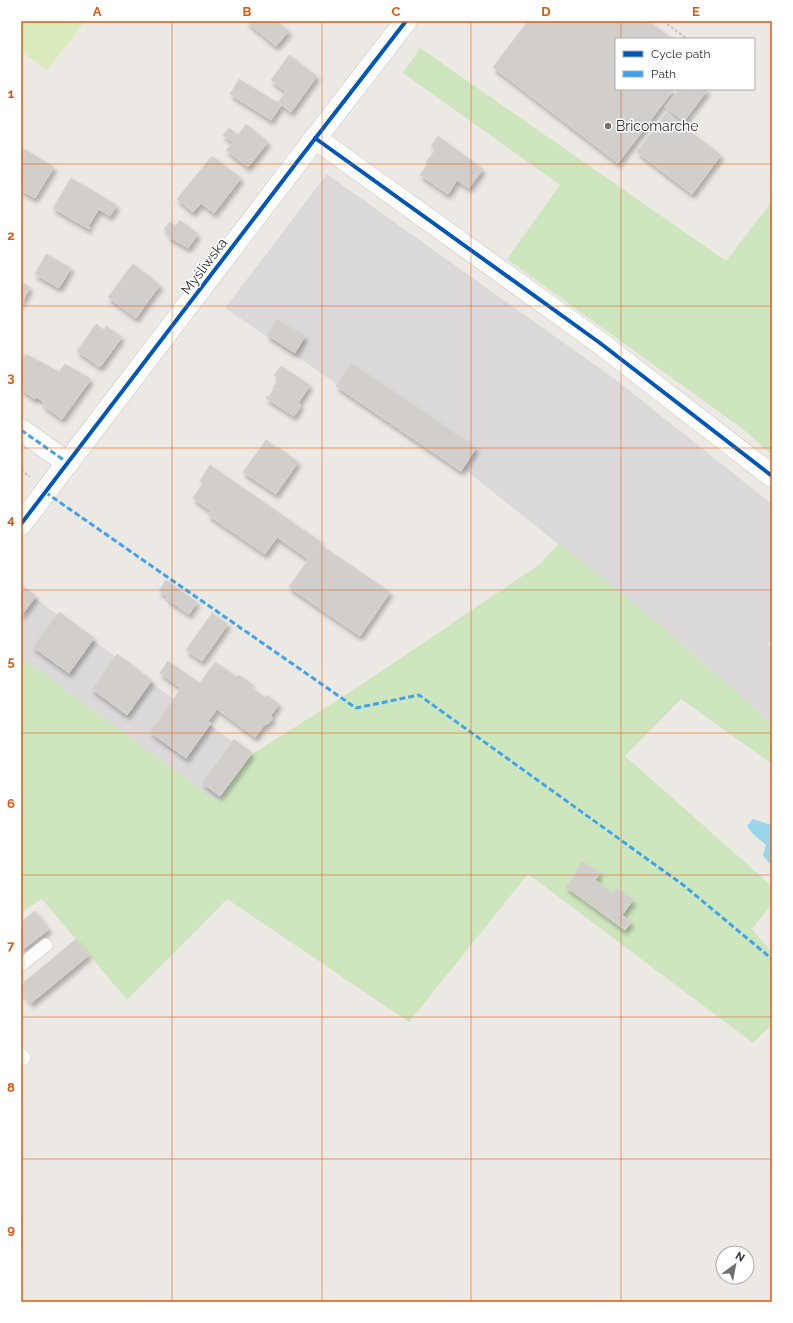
<svg xmlns="http://www.w3.org/2000/svg" width="793" height="1323" font-family="Raleway,sans-serif">
<style>
.industrial{fill:#dcd9db}
.green{fill:#cee6be}
.pitch{fill:#d9eabb}
.water{fill:#99d6ec}
.building{fill:#d1cecb;stroke:#d7d4d0;filter:url(#shadow)}
.lines{fill:none;stroke-linecap:round;stroke-linejoin:round}
.lane-casing{stroke:#c5c4c5;stroke-width:14}
.street-casing{stroke:#c5c4c5;stroke-width:23}
.secondary-casing{stroke:#c5c4c5;stroke-width:23}
.path{stroke:#c9c9c8;stroke-width:2.5;stroke-dasharray:3 2;stroke-linecap:butt}
.lane{stroke:#fcfcfb;stroke-width:13}
.street{stroke:#fcfcfb;stroke-width:22}
.secondary{stroke:#fcfcfb;stroke-width:22}
.quiet{stroke:#3ea3eb;stroke-width:3;stroke-dasharray:6 3;stroke-linecap:butt}
.cycleway-casing{stroke:#fff;stroke-width:6}
.cycleway{stroke:#0057b8;stroke-width:4}
.grid{fill:none;stroke:#df570e;stroke-width:1;stroke-opacity:0.55}
.poi-dot{fill:#706f6e;stroke:#fff;stroke-width:1.5}
.labels{text-anchor:middle;stroke-width:3;stroke-linejoin:round;paint-order:stroke}
.poi-label{font-size:14px;fill:#2e2e2e;stroke:#fff;text-anchor:start}
.street-label{font-size:14px;fill:#2e2e2e;stroke:#fff}
.neatline{fill:none;stroke:#df570e;stroke-width:1.5}
.grid-label{font-size:13px;text-anchor:middle;font-weight:bold;fill:#df570e}
</style>
<defs>
<filter id="shadow"><feDropShadow dx="2.5" dy="4.5" stdDeviation="2" flood-color="#0004"/></filter>
</defs>
<rect width="100%" height="100%" fill="#ece8e4"/>
<path class="industrial" d="M 327,174 L 616,380 L 772,504 L 772,640 L 768,645 L 772,648 L 772,724 L 658,623 L 473,476 L 225,308 Z
M 21,588 L 251,755 L 218,802 L 21,657 Z"/>
<path class="green" d="M 420,48 L 726,261 L 772,201 L 772,455 L 744,430 L 507,259 L 560,185 L 403,73 Z
M 559,543 L 658,623 L 772,724 L 772,764 L 681,699 L 625,756 L 772,886 L 772,904 L 752,929 L 772,953 L 772,1024 L 753,1043 L 528,874 L 409,1022 L 227,899 L 127,1000 L 42,899 L 21,912 L 21,657 L 218,802 L 251,755 L 358,687 L 540,564 Z"/>
<path class="pitch" d="M 21,21 L 85,21 L 47,70 L 21,51 Z"/>
<path class="water" d="M 753,819 L 768,824 L 772,824 L 772,865 L 768,862 L 763,855 L 766,845 L 753,834 L 747,826 Z"/>
<path class="building" d="M 246,21 L 277,21 L 289,31 L 276,46 Z
M 528,21 L 649,21 L 672,39 L 616,39 L 616,89 L 674,89 L 618,163 L 493,67 Z
M 289,55 L 317,76 L 291,112 L 278,102 L 286,92 L 271,80 Z
M 239,79 L 281,105 L 271,120 L 230,94 Z
M 679,89 L 708,89 L 684,121 L 665,107 Z
M 666,113 L 721,155 L 692,194 L 637,152 Z
M 246,124 L 268,142 L 248,167 L 226,150 L 233,142 L 223,135 L 229,128 L 238,135 Z
M 438,136 L 483,169 L 469,188 L 457,180 L 448,194 L 420,175 L 428,164 L 426,162 L 436,149 L 431,146 Z
M 21,147 L 54,167 L 35,198 L 21,190 Z
M 212,156 L 241,178 L 214,213 L 201,203 L 193,212 L 177,199 Z
M 71,178 L 117,205 L 110,216 L 99,209 L 88,226 L 90,227 L 89,229 L 53,208 Z
M 180,220 L 198,234 L 188,248 L 168,236 L 170,234 L 164,229 L 170,222 L 176,226 Z
M 46,254 L 71,268 L 59,288 L 35,274 Z
M 133,264 L 160,285 L 148,301 L 120,281 Z
M 120,281 L 148,301 L 136,318 L 108,297 Z
M 21,282 L 30,287 L 21,304 Z
M 277,319 L 305,336 L 295,353 L 267,335 Z
M 96,324 L 104,330 L 106,326 L 122,337 L 100,367 L 77,351 Z
M 26,354 L 59,372 L 65,364 L 91,379 L 62,419 L 43,405 L 44,402 L 37,397 L 35,399 L 21,389 L 21,360 Z
M 351,363 L 476,448 L 461,471 L 336,386 Z
M 281,366 L 310,385 L 298,403 L 301,405 L 294,416 L 266,398 L 267,396 L 269,397 L 274,388 L 273,387 L 279,378 L 274,375 Z
M 266,440 L 277,448 L 278,447 L 298,462 L 276,494 L 243,472 Z
M 210,465 L 321,542 L 308,559 L 277,537 L 265,554 L 208,515 L 211,511 L 193,498 L 203,483 L 200,481 Z
M 319,544 L 390,592 L 360,636 L 289,587 Z
M 166,580 L 197,602 L 189,614 L 167,599 L 168,597 L 159,591 Z
M 21,585 L 36,596 L 21,616 Z
M 59,612 L 94,638 L 69,673 L 33,647 Z
M 212,613 L 228,624 L 202,661 L 186,650 Z
M 117,654 L 152,680 L 127,715 L 92,689 Z
M 168,661 L 200,683 L 215,662 L 237,677 L 239,675 L 251,683 L 249,686 L 266,698 L 267,695 L 279,704 L 271,715 L 272,719 L 269,723 L 265,724 L 255,737 L 217,709 L 208,721 L 175,697 L 181,688 L 160,673 Z
M 175,697 L 211,723 L 186,758 L 150,732 Z
M 234,739 L 252,753 L 220,796 L 202,783 Z
M 582,861 L 600,873 L 595,880 L 613,894 L 617,888 L 633,900 L 622,915 L 631,922 L 625,930 L 566,887 L 578,870 L 577,869 Z
M 35,911 L 49,929 L 21,951 L 21,922 Z
M 76,939 L 89,955 L 31,1003 L 21,990 L 21,985 Z"/>
<g class="lines">
<g class="lane-casing">
<path id="lane" d="M 21,965 L 46,945
M 21,1054 L 24,1058 L 21,1060"/>
</g>
<g class="street-casing">
<path id="street" d="M 315,138 L 600,343 L 772,476
M 21,430 L 68,463"/>
</g>
<g class="secondary-casing">
<path id="secondary" d="M 21,524 L 297,162 L 406,21"/>
</g>
<path class="path" d="M 663,21 L 687,39
M 21,470 L 30,477"/>
<use href="#lane" class="lane"/>
<use href="#street" class="street"/>
<use href="#secondary" class="secondary"/>
<path class="quiet" d="M 21,430 L 68,463
M 45,492 L 356,708 L 419,695 L 682,884 L 772,959"/>
<g class="cycleway-casing">
<path id="cycleway" d="M 315,138 L 600,343 L 772,476
M 21,524 L 297,162 L 406,21"/>
</g>
<use href="#cycleway" class="cycleway"/>
</g>
<path class="grid" d="M 172,21 L 172,1302M 322,21 L 322,1302M 471,21 L 471,1302M 621,21 L 621,39M 621,89 L 621,1302M 21,164 L 772,164M 21,306 L 772,306M 21,448 L 772,448M 21,590 L 772,590M 21,733 L 772,733M 21,875 L 772,875M 21,1017 L 772,1017M 21,1159 L 772,1159"/>
<circle class="poi-dot" cx="608" cy="126" r="4"/>
<g class="labels">
<g class="poi-label">
<text x="616" y="131">Bricomarche</text>
</g>
<g class="street-label">
<text transform="translate(204 266) rotate(-53)" y="5">Myśliwska</text>
</g>
</g>
<rect width="793" height="1323" fill="none" stroke="#ffffff" stroke-width="44"/>
<rect x="615" y="38" width="140" height="52" fill="#ffffff" stroke="#ababab"/>
<rect x="623" y="51" width="20" height="6" fill="#0057b8" stroke="#ababab"/>
<text x="651" y="58" font-size="12" fill="#2e2e2e">Cycle path</text>
<rect x="623" y="71" width="20" height="6" fill="#3ea3eb" stroke="#ababab"/>
<text x="651" y="78" font-size="12" fill="#2e2e2e">Path</text>
<g transform="translate(735 1265) rotate(32)"><circle r="19" fill="#ffffff" stroke="#ababab"/>
<path d="M0-3L7 15L0 10L-7 15Z" fill="#706f6e"/>
<text y="-6" font-size="11" font-weight="bold" text-anchor="middle" fill="#2e2e2e">N</text>
</g>
<rect x="22" y="22" width="749" height="1279" class="neatline"/>
<g class="grid-label">
<text x="97" y="16">A</text>
<text x="247" y="16">B</text>
<text x="396" y="16">C</text>
<text x="546" y="16">D</text>
<text x="696" y="16">E</text>
<text x="11" y="98">1</text>
<text x="11" y="240">2</text>
<text x="11" y="382">3</text>
<text x="11" y="524">4</text>
<text x="11" y="666">5</text>
<text x="11" y="808">6</text>
<text x="11" y="950">7</text>
<text x="11" y="1092">8</text>
<text x="11" y="1234">9</text>
</g>
</svg>
